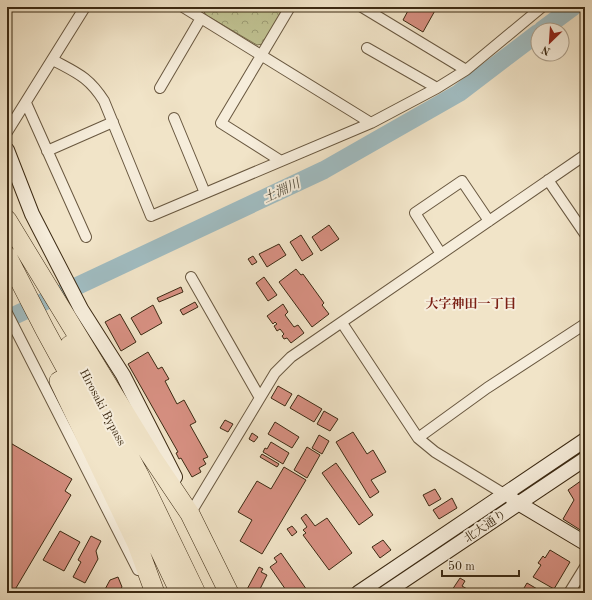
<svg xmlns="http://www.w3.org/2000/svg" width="592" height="600" font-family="'Old Standard TT','Noto Serif JP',serif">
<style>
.forest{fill:url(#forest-crowns);stroke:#7e7652}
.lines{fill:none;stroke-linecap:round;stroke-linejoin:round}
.river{stroke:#a0bcc1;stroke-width:18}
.building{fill:#d79082;stroke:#3c2a13}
.street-casing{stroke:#695840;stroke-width:12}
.secondary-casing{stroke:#3c2a13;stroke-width:16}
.highway-casing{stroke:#3c2a13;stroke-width:20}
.street{stroke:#f6eddb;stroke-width:10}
.secondary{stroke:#f6eddb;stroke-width:14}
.highway{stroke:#f1e4c8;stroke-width:19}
.labels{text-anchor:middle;stroke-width:4;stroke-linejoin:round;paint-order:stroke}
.street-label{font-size:12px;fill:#3c2a13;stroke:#f6eddb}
.water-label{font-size:13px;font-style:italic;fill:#554e3e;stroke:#f6eddb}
.neighbourhood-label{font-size:13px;font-weight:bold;fill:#7a1f14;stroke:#f6eddb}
</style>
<defs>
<pattern id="forest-crowns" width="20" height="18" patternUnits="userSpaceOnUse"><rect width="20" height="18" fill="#c0c292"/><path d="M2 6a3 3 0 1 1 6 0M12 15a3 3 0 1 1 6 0" fill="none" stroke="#9d9e76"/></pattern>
</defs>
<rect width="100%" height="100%" fill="#f1e4c8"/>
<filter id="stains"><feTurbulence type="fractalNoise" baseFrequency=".005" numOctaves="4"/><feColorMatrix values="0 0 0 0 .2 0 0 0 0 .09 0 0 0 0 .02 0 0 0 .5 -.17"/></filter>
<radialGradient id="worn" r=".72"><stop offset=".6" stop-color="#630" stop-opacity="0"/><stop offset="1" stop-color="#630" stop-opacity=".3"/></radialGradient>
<path class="forest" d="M 204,7 L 285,7 L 263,44 L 257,45 L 206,15 L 203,10 Z"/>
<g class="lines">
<path class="river" d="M 542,30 L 573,7
M 7,319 L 324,170 L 459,93 L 538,33"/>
</g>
<path class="building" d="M 410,7 L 437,7 L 423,32 L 403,20 Z
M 329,225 L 339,239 L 321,251 L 312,237 Z
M 301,235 L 313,254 L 302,261 L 290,242 Z
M 279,244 L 286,255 L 267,267 L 259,254 Z
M 253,256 L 257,262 L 252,265 L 248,259 Z
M 296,269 L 301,275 L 303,274 L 324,303 L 322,305 L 329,314 L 312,327 L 279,282 Z
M 264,277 L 277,295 L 268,301 L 256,283 Z
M 181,287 L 183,292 L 159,302 L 157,298 Z
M 195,302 L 198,307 L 183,315 L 180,310 Z
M 283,304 L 288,312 L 285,315 L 294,327 L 298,325 L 304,333 L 291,343 L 287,338 L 284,339 L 282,336 L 284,334 L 280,329 L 277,331 L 274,326 L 277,324 L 275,322 L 273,324 L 267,316 Z
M 153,305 L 162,323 L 141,335 L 131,318 Z
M 120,314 L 136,342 L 121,351 L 105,322 Z
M 148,352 L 158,369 L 162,367 L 169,379 L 165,381 L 177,404 L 184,400 L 196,422 L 190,425 L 208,457 L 203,459 L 206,464 L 199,468 L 201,472 L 192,477 L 181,458 L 179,459 L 176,453 L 178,452 L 128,364 Z
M 278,386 L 292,394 L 285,406 L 271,398 Z
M 298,395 L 322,409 L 314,422 L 290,408 Z
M 324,411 L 338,419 L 330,431 L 317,424 Z
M 225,420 L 233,424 L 228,432 L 220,428 Z
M 275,422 L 299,437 L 292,448 L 268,434 Z
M 353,432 L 367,454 L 373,450 L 386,472 L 371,480 L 379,492 L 370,498 L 336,442 Z
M 252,433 L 258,437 L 254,442 L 249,439 Z
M 319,435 L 329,441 L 322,454 L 312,448 Z
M 7,441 L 72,479 L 65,491 L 71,495 L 13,593 L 7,593 Z
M 271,442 L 289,453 L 283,464 L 263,452 L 265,448 L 267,449 Z
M 307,447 L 320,455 L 307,478 L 294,470 Z
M 262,454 L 279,464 L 277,467 L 260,457 Z
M 336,463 L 373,515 L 359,525 L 322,473 Z
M 284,467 L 306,480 L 262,554 L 240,541 L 252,520 L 238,512 L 257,481 L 271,489 Z
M 585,478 L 585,533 L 563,519 L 574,500 L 568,490 Z
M 435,489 L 441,499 L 429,506 L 423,495 Z
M 452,498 L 457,508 L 439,519 L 433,510 Z
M 306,514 L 315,526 L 327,518 L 352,553 L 329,570 L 303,535 L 306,533 L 303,530 L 307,527 L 301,518 Z
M 292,526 L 297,532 L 292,536 L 287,529 Z
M 60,531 L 80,542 L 64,571 L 43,560 Z
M 91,536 L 101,541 L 96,551 L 98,559 L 85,583 L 73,577 L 81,562 L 78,560 Z
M 383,540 L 391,550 L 380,558 L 372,547 Z
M 550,550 L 570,562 L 554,589 L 533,577 L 541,565 L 538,563 L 543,556 L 545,558 Z
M 281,553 L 309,593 L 288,593 L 270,567 L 277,562 L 274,558 Z
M 259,567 L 263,569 L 261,572 L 267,575 L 258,593 L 245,593 Z
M 118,577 L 122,587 L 120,590 L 125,593 L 103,593 L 110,580 Z
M 460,578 L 465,581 L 462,586 L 474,593 L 450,593 Z
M 527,583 L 544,593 L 521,593 Z"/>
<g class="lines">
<g class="street-casing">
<path id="street" d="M 183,7 L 371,123
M 362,7 L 466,70
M 367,48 L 437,88
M 53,60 C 77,73 89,77 104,101 L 151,216 L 371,123 L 437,88 L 466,70 L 542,7
M 160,88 L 201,18
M 26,103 L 86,237
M 174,118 L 205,193
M 7,132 L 85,7
M 47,151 L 113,122
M 281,161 L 221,123 L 290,7
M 548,180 L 585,234
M 441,254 L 415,213 L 462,181 L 489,221
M 191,277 L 260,398
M 7,313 L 138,570
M 342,323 L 418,438 L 435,452 L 504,494
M 418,438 L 487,388 L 585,324
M 190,514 L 275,373 L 291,357 L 585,155
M 569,593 L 585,567"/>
</g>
<g class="secondary-casing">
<path id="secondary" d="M 7,150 L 32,214 L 81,309 L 123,375 L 175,477
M 513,500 L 585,543
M 358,593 L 585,440
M 385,593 L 585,459"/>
</g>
<g class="highway-casing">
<path id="highway" d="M 7,220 L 151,456 L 190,514 L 229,593
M 7,256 L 45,330 L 122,471 L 180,593
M 70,345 L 139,475 L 196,593
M 59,381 L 137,544 L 155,593"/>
</g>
<use href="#street" class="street"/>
<use href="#secondary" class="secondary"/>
<use href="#highway" class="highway"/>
</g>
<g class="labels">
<g class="street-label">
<text transform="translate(103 407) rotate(62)" y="4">Hirosaki Bypass</text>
<text transform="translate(485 526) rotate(-34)" y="4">北大通り</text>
</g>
<g class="water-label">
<text transform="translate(281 190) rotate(-25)" y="5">土淵川</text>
</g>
<g class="neighbourhood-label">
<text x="471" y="308">大字神田一丁目</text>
</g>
</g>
<rect width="592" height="600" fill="none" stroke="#f1e4c8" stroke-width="24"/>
<rect x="8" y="8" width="576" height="584" fill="none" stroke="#3c2a13" stroke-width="2"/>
<rect x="12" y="12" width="568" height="576" fill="none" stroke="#3c2a13"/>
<g transform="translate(550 42) rotate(205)"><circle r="19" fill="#f6eddb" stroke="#ac9f8b"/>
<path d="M0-3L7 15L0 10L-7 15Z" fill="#8f2418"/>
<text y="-6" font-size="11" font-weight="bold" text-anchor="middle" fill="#3c2a13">N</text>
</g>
<path d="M442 570v6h77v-6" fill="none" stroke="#3c2a13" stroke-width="2"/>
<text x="448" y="570" font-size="12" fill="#3c2a13" stroke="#f6eddb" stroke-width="3" paint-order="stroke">50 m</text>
<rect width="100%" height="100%" filter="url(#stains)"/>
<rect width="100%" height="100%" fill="url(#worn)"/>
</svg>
